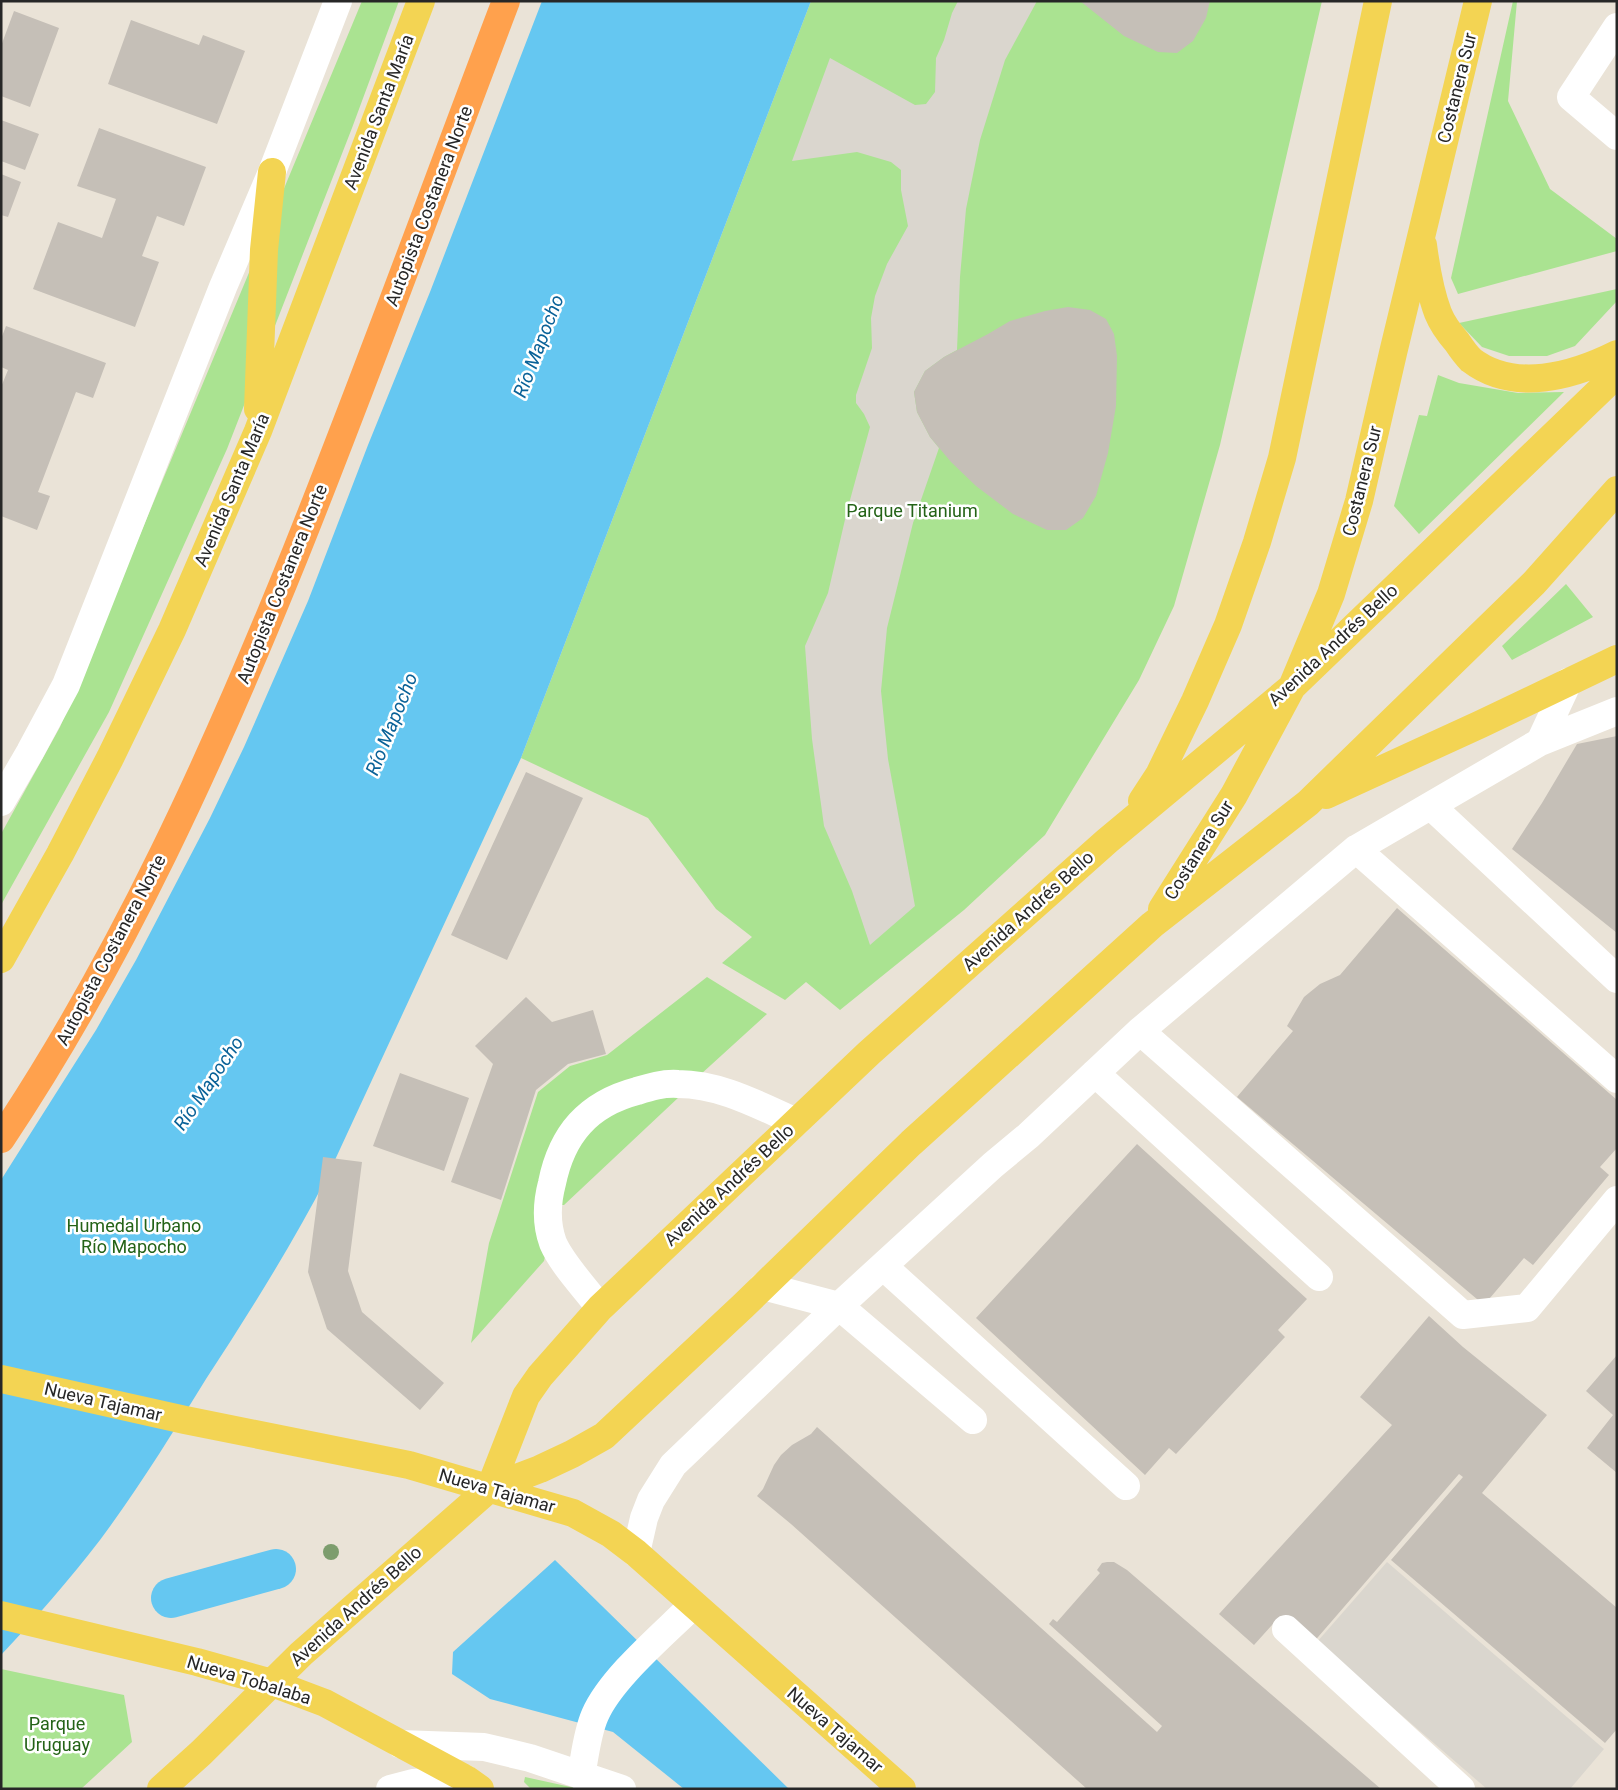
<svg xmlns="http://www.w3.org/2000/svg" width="1618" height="1790" font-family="Roboto,sans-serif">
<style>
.green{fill:#aae391}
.plaza{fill:#dad6ce}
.water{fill:#65c7f1}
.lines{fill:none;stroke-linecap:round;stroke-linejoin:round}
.canal{stroke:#65c7f1;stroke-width:40}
.building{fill:#c5bfb7}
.minor{stroke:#fff;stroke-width:28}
.major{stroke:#f3d453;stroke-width:28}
.highway{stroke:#ffa14d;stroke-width:28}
.tree{fill:#7d9d6d}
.labels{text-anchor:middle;stroke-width:5;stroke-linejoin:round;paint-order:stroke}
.street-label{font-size:18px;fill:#272727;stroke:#fff}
.park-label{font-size:18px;fill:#246317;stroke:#fff}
.water-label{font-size:19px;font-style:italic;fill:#0a6298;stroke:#fff}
</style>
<rect width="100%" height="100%" fill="#eae3d7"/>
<path class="green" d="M 362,1 L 399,1 L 352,128 L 227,449 L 109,712 L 1,905 L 1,834 L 60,727 Z
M 811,1 L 1322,1 L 1220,445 L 1174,606 L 1139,680 L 1045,835 L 964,910 L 840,1010 L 806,982 L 785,1000 L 722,963 L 752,937 L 716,909 L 648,818 L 521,758 Z
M 1513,1 L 1517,1 L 1508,101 L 1550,189 L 1617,239 L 1617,251 L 1458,294 L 1451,278 Z
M 1617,289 L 1617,301 L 1575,346 L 1547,356 L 1509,356 L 1482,347 L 1459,323 Z
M 1438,375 L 1459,383 L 1518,393 L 1564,392 L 1419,534 L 1394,506 L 1419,415 L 1427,416 Z
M 1566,584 L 1593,617 L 1512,660 L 1502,646 Z
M 707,977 L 767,1014 L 700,1075 L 579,1106 L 544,1261 L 471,1343 L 489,1243 L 538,1092 L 570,1066 L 607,1055 Z
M 656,1096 L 679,1097 L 564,1205 L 562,1205 L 561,1202 L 573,1154 L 589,1129 L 608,1113 Z
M 1,1669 L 124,1695 L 132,1742 L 81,1789 L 1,1789 Z
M 525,1777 L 580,1789 L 531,1789 L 524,1782 Z"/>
<path class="plaza" d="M 958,1 L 1037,1 L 1005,60 L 980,140 L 966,209 L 960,277 L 957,350 L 944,357 L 925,371 L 914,392 L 917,412 L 930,437 L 939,448 L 913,523 L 887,628 L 881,691 L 888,759 L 915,906 L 870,945 L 852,891 L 824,826 L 812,739 L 805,646 L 828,593 L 847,511 L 870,427 L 864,414 L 856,403 L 856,395 L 872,348 L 871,318 L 875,296 L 887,264 L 908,226 L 901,190 L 901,170 L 891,162 L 857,152 L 792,161 L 830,58 L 915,105 L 926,104 L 935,92 L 936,58 L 944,40 L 952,13 Z
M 1387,1562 L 1604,1749 L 1570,1789 L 1487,1789 L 1317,1642 Z"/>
<path class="water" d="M 542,1 L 811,1 L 521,758 L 328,1175 C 292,1245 249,1313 206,1379 C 172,1434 138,1489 100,1540 C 69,1580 36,1618 1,1655 L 1,1180 L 96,1030 L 136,960 L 210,818 L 244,747 L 308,601 L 368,445 L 430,292 Z
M 555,1560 L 789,1789 L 684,1789 L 613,1732 L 490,1699 L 452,1674 L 453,1652 Z"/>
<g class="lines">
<path class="canal" d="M 171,1598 L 276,1569"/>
</g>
<path class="building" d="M 1080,1 L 1210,1 L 1206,18 L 1193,41 L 1177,53 L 1158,52 L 1124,36 Z
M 14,11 L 59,28 L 30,107 L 1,96 L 1,46 Z
M 131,20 L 199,45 L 203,35 L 245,51 L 217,124 L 108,84 Z
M 1,120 L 39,134 L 25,170 L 1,161 Z
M 99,128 L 206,167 L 184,226 L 157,216 L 142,256 L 159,262 L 135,327 L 33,289 L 58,222 L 102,238 L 116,199 L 77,186 Z
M 1,174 L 21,182 L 8,217 L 1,215 Z
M 1068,307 L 1090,310 L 1106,319 L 1114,334 L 1117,356 L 1116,406 L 1108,453 L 1096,496 L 1083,518 L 1066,530 L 1047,530 L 1013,514 L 976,486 L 951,462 L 930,437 L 917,412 L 914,392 L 925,371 L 944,357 L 988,334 L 1010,321 L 1045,311 Z
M 6,326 L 106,363 L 93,398 L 76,392 L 38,492 L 50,496 L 37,530 L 1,516 L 1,387 L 8,370 L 1,367 L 1,339 Z
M 1617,736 L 1617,933 L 1512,849 L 1542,803 L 1577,744 Z
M 526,772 L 583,798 L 507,960 L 451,935 Z
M 1397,908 L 1617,1100 L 1617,1148 L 1600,1167 L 1609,1175 L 1533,1265 L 1524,1258 L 1484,1305 L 1237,1097 L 1293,1031 L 1287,1026 L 1304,997 L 1320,984 L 1340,975 Z
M 526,997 L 552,1022 L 593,1010 L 606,1054 L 568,1064 L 536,1090 L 501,1200 L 451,1182 L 493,1064 L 475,1046 Z
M 400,1073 L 469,1098 L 444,1171 L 373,1146 Z
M 1137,1144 L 1307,1299 L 1278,1330 L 1285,1337 L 1176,1454 L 1169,1448 L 1145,1475 L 976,1318 Z
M 323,1157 L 362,1162 L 348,1271 L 362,1312 L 444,1383 L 420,1410 L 327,1329 L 308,1272 Z
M 1429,1316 L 1463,1347 L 1547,1415 L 1482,1493 L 1617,1608 L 1617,1729 L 1605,1743 L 1391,1560 L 1463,1477 L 1459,1474 L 1312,1644 L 1280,1616 L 1254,1645 L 1219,1614 L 1392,1425 L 1360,1397 Z
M 1617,1355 L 1617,1473 L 1587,1448 L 1613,1415 L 1586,1391 Z
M 817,1427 L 1157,1732 L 1162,1726 L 1049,1624 L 1053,1619 L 1057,1622 L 1100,1573 L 1097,1570 L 1102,1563 L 1107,1562 L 1114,1562 L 1127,1570 L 1381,1789 L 1087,1789 L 791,1524 L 757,1496 L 763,1489 L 774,1465 L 781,1455 L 792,1445 L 811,1434 Z"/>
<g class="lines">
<path class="minor" d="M 1617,27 L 1571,97 L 1617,136
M 1540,742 L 1568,682
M 1,802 L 30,752 L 66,685 L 223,287 L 272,172 L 338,1
M 1431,806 L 1617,979
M 1356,849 L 1617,1079
M 1140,1031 L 1463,1315 L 1527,1308 L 1617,1200
M 1095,1073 L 1319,1277
M 883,1266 L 1126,1486
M 763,1286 L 839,1306 L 973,1420
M 600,1308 C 586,1289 562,1264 553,1243 C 546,1224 547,1202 552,1183 C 562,1134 588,1104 637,1091 C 650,1087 663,1083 678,1084 C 720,1084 758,1105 796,1122
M 636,1553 L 644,1518 L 651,1500 L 673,1465 L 839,1306 L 993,1165 L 1028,1136 L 1140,1031 L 1356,849 L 1540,742 L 1617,711
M 1286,1629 L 1461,1789
M 400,1744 L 484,1747 L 530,1758 L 622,1789
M 581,1776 C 585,1756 587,1733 595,1715 C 611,1678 664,1634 693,1605
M 390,1789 L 413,1783 L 466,1779"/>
<path class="major" d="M 1423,245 C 1426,268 1430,292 1438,313 C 1442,323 1450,334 1457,342 C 1461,348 1466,355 1471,360 C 1514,393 1573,376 1617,354
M 258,409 L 264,250 L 272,172
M 1326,795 L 1481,724 L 1617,659
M 1142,801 L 1159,775 L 1195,701 L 1228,625 L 1257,542 L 1282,458 L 1378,1
M 1162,909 L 1234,795 L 1292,687 L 1331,594 L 1359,501 L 1393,353 L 1478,1
M 1,959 L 60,854 L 110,758 L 172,630 L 258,431 L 421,1
M 1,1379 L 185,1420 L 409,1465 L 573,1513 L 611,1534 L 636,1553 L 902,1789
M 490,1488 L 526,1396 L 540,1376 L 600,1308 L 869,1053 L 1107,841 L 1292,687 L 1617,374
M 1,1615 L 197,1662 L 272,1683 L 325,1703 L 466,1779 L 480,1789
M 161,1789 L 201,1753 L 301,1654 L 490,1488 L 540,1469 L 572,1454 L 604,1436 L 743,1306 L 911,1143 L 1152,925 L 1308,803 L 1534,583 L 1617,490"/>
<path class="highway" d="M 1,1139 C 123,956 214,755 296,552 C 369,370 436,185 506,1"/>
</g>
<circle class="tree" cx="331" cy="1552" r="8"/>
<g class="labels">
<g class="street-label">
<text transform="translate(1457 88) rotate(-76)" y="6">Costanera Sur</text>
<text transform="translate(379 112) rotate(-69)" y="6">Avenida Santa María</text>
<text transform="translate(429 206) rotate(-69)" y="6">Autopista Costanera Norte</text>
<text transform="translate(1362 481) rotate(-76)" y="6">Costanera Sur</text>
<text transform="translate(232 490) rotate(-67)" y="6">Avenida Santa María</text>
<text transform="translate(282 584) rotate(-68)" y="6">Autopista Costanera Norte</text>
<text transform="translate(1333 645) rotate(-43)" y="6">Avenida Andrés Bello</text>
<text transform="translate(1199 850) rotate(-58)" y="6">Costanera Sur</text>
<text transform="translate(1028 911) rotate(-42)" y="6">Avenida Andrés Bello</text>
<text transform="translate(111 950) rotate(-62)" y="6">Autopista Costanera Norte</text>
<text transform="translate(729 1185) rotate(-43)" y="6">Avenida Andrés Bello</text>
<text transform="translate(103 1402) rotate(13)" y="6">Nueva Tajamar</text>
<text transform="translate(497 1491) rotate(16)" y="6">Nueva Tajamar</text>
<text transform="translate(356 1606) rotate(-42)" y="6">Avenida Andrés Bello</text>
<text transform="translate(249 1680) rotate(17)" y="6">Nueva Tobalaba</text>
<text transform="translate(835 1730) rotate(41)" y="6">Nueva Tajamar</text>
</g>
<g class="park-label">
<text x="912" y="517">Parque Titanium</text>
<text x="134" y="1232">Humedal Urbano<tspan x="134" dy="21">Río Mapocho</tspan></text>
<text x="57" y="1730">Parque<tspan x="57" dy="21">Uruguay</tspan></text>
</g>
<g class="water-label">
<text transform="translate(538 346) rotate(-69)" y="7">Río Mapocho</text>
<text transform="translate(391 724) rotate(-68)" y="7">Río Mapocho</text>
<text transform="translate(208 1083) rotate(-56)" y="7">Río Mapocho</text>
</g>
</g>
<rect width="1618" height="1790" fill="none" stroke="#272727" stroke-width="5"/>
</svg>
